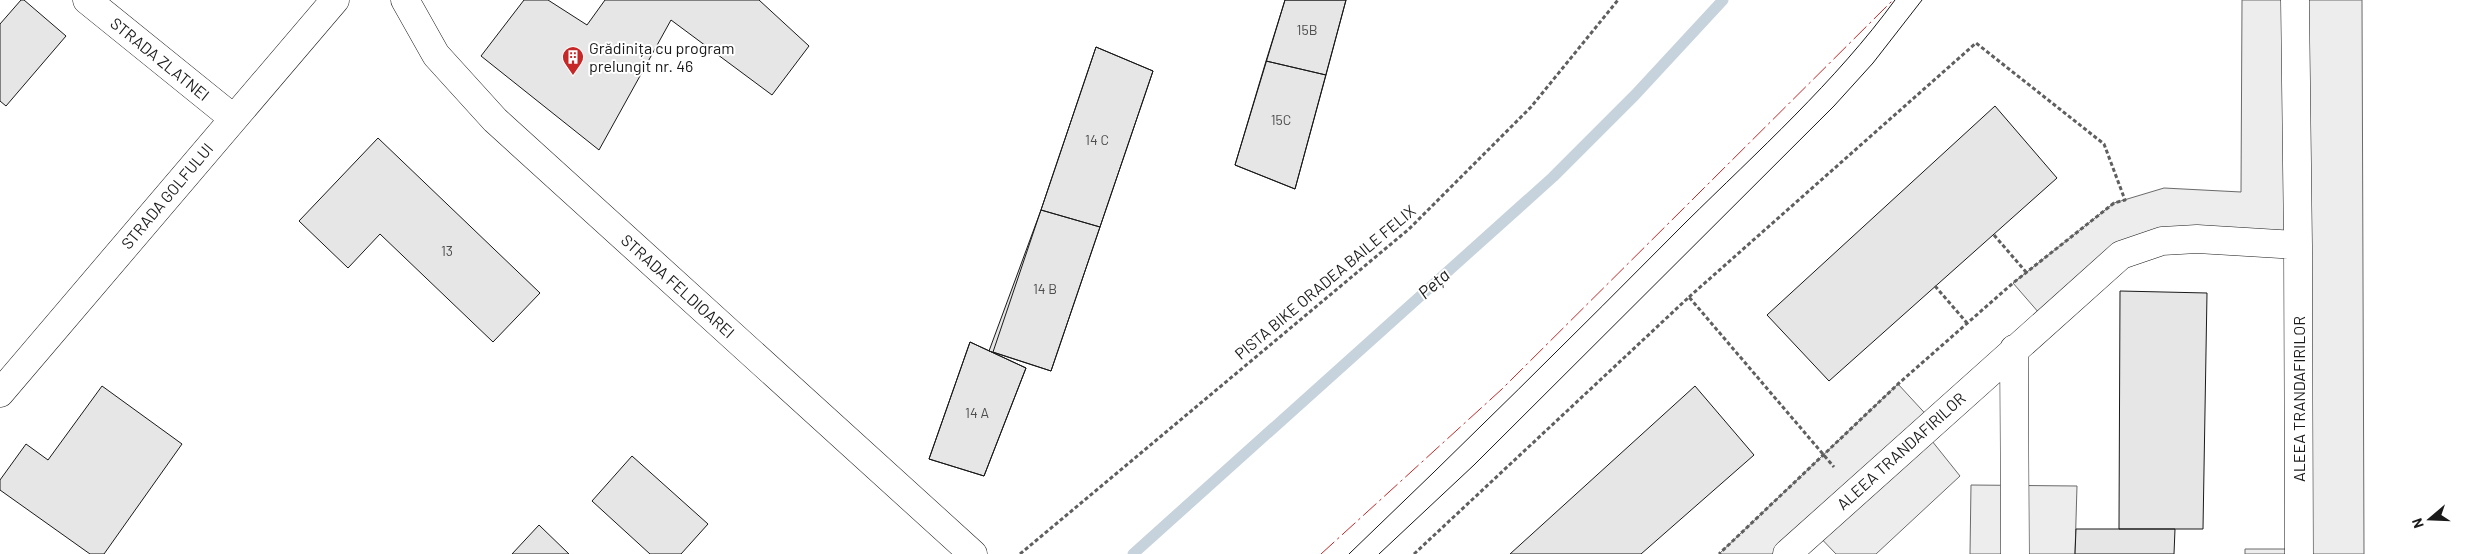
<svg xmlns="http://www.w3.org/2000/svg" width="2465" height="554" font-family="Barlow,sans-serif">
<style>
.parking{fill:#ededed;stroke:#6a6a6a}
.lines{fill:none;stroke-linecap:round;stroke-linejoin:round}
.stream{stroke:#c6d2dc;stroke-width:11}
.building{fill:#e6e6e6;stroke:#1a1a1a}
.minor-casing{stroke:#1a1a1a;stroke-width:29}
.path{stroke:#5f5f5f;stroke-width:3;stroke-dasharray:4 2.5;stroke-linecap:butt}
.minor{stroke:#fff;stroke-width:28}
.tram{stroke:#1a1a1a;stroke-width:1}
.power{stroke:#c62828;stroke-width:1;stroke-dasharray:18 4 2.5 4;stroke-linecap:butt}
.labels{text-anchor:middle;stroke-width:4;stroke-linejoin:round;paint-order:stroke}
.number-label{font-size:14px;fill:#4d4d4d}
.poi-label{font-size:16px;fill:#1a1a1a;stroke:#fff;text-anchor:start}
.street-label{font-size:16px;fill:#1a1a1a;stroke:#fff}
.water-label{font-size:18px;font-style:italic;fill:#1a1a1a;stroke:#fff}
</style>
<rect width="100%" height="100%" fill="#fff"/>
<path class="parking" d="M 2242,0 L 2362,0 L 2364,554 L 2245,554 L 2245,549 L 2299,549 L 2298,245 L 2162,241 L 2046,321 L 2013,283 L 2114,203 L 2164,188 L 2241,192 Z
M 1898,384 L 1933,422 L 1924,431 L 1960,476 L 1876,554 L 1836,554 L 1814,531 L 1789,554 L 1719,554 Z
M 1971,485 L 2077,486 L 2075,554 L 1970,554 Z"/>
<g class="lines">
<path class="stream" d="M 1133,554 L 1553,177 L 1635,95 L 1723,0"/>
</g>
<path class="building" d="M 21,0 L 24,0 L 66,36 L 6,106 L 0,101 L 0,24 Z
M 524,0 L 548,0 L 587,25 L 605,0 L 759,0 L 809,46 L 772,95 L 671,20 L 599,150 L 481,56 Z
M 1285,0 L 1346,0 L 1295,189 L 1235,165 Z
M 1285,0 L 1346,0 L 1326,75 L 1266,61 Z
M 1096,47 L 1153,71 L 1051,371 L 993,352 Z
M 1096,47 L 1153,71 L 1100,227 L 1041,210 Z
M 1266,61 L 1326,75 L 1295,189 L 1235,165 Z
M 1995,106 L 2057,178 L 1829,381 L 1767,315 Z
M 378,138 L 540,293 L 493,342 L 380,234 L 348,268 L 299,221 Z
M 1041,210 L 1100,227 L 1051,371 L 989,351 Z
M 2120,291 L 2207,293 L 2203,529 L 2119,529 Z
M 970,342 L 1026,368 L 984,476 L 929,459 Z
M 970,342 L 1026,368 L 984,476 L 929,459 Z
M 102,386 L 182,444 L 104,554 L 90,554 L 0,490 L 0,480 L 26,444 L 48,460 Z
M 1695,386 L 1754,455 L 1641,554 L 1510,554 Z
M 632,456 L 708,524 L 681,554 L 650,554 L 592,501 Z
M 539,525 L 569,554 L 512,554 Z
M 2076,529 L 2175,529 L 2174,554 L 2075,554 Z"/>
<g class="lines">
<g class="minor-casing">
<path id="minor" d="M 87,0 L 233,118
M 405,0 L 436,55 L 495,120 L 973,554
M 2295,0 L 2298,245
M 2014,349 L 2015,554
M 0,393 L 335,0
M 1787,554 L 2121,255 L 2162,241 L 2197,239 L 2298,245 L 2299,554"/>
</g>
<path class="path" d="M 1994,235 L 2026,272
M 1935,286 L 1967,323
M 1689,297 L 1976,43 L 2104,144 L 2125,200 L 2114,203 L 2013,283 L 1898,384 L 1719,554
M 1020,554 L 1409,229 L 1531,107 L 1618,0
M 1414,554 L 1689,297 L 1834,467"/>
<use href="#minor" class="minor"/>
<path class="tram" d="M 1349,554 C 1463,445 1575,334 1686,222 C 1757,152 1836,81 1895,0
M 1379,554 L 1474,465 L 1834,106 L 1873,63 L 1922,0"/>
<path class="power" d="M 1321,554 L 1502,389 L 1893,0"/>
</g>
<defs>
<g id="building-pin" transform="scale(1.125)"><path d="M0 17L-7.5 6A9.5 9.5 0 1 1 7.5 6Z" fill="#c62828" stroke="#fff"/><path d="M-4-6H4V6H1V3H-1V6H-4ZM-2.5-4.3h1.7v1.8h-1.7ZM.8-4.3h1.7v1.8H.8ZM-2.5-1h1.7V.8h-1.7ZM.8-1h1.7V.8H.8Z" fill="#fff"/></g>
</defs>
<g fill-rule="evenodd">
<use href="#building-pin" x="573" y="57"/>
</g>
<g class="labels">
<g class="number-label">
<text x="1307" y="35">15B</text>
<text x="1281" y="125">15C</text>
<text x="1097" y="145">14 C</text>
<text x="447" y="256">13</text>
<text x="1045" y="294">14 B</text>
<text x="977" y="418">14 A</text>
</g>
<g class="poi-label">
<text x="589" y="54">Grădinița cu program<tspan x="589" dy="18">prelungit nr. 46</tspan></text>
</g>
<g class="street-label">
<text transform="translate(160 59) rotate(39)" y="6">STRADA ZLATNEI</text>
<text transform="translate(167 196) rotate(-50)" y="6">STRADA GOLFULUI</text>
<text transform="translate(1325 282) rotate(-40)" y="6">PISTA BIKE ORADEA BAILE FELIX</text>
<text transform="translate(678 286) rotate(42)" y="6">STRADA FELDIOAREI</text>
<text transform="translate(2299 399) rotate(-90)" y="6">ALEEA TRANDAFIRILOR</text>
<text transform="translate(1901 451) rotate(-42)" y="6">ALEEA TRANDAFIRILOR</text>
</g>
<g class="water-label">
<text transform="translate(1434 284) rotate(-42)" y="6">Peța</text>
</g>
</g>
<g transform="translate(2430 519) rotate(251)" stroke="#ffffff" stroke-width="4" paint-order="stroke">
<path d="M0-4L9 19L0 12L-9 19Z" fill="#1a1a1a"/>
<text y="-8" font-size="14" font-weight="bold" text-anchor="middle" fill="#1a1a1a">N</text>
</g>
</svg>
